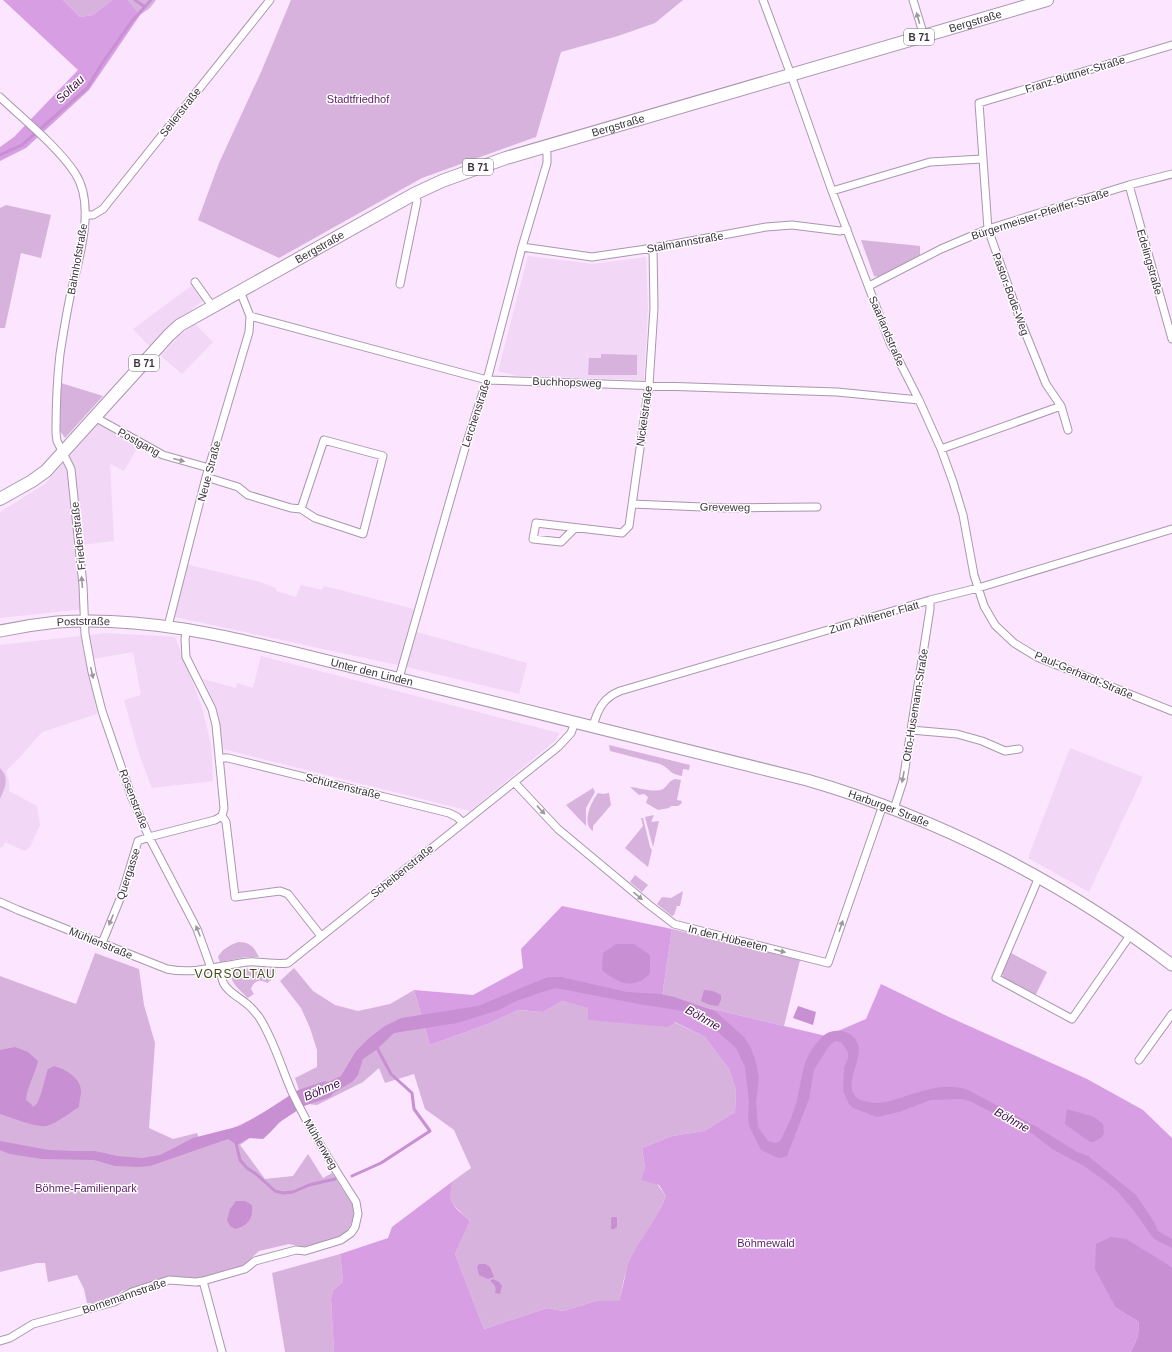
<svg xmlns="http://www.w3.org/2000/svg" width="1172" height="1352" font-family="Arial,sans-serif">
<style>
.built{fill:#f2d7f7}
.green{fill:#d7b2dd}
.forest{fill:#d89ee3;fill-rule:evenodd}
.water{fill:#c88fd2}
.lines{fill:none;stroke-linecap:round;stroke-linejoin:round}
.stream{stroke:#c88fd2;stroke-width:3}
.river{stroke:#c88fd2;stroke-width:17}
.minor-casing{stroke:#aa96ae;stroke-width:9}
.secondary-casing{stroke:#aa96ae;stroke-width:13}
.primary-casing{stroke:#aa96ae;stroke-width:14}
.minor{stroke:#fff;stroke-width:7}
.secondary{stroke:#fff;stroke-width:11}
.primary{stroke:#fff;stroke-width:12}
.oneway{fill:#9c989e}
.labels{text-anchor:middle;stroke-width:3;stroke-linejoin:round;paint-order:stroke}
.shield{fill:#fff;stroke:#757076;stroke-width:1}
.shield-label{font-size:10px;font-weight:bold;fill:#3a323c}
.street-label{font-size:11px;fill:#3a323c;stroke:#fff}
.park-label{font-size:11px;fill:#652071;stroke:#fff}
.water-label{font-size:12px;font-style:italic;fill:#410c4a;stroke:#fff}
.neighbourhood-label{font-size:12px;letter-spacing:1px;fill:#3e4c15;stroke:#fff}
</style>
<rect width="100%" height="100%" fill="#fbe5ff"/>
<path class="built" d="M 528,256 L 593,264 L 646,257 L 648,308 L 644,380 L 518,376 L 498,371 Z
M 194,284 L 204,300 L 177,321 L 149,346 L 133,329 Z
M 195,324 L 213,342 L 182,374 L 161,356 L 179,336 Z
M 99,423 L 139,445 L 124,471 L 110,464 L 114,541 L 81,545 L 84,609 L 0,618 L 0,512 L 45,484 Z
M 185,564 L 260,582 L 276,588 L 276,591 L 296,597 L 301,585 L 322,590 L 324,586 L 414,609 L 410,630 L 527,663 L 519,694 L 411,668 L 171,616 Z
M 107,633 L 175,637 L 201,704 L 211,744 L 213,781 L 152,788 L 140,757 L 124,700 L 141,695 L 133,652 L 88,660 L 97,714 L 42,732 L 20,757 L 6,771 L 9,782 L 9,791 L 37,806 L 40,825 L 30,847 L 25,851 L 5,842 L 2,848 L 0,847 L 0,645 Z
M 261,656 L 559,733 L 556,740 L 470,811 L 223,749 L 217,708 L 203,679 L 236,688 L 237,683 L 253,688 Z
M 1070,748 L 1143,777 L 1089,892 L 1028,858 Z"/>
<path class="green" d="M 63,0 L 112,0 L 93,15 L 80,17 Z
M 120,0 L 156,0 L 150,8 L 140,15 L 128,0 Z
M 291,0 L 683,0 L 655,23 L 618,36 L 561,52 L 536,137 L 422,178 L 279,258 L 198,220 L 219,163 L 261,72 Z
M 6,205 L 51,215 L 41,258 L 21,253 L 5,328 L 0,328 L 0,208 Z
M 861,240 L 920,246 L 920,255 L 879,277 L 874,276 Z
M 601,354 L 637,355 L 637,375 L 588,375 L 589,358 L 601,358 Z
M 61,383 L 103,396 L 65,438 L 60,431 Z
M 609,745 L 690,765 L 689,770 L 683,769 L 682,776 C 669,774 671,769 660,764 L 610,751 Z
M 0,768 C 10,778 5,788 0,799 Z
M 675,779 L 681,780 L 677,800 L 682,801 L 681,804 L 678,806 L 671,806 L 669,808 L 658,810 L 646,803 L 648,797 L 644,794 L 639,795 L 630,787 C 640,788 654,793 663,789 C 668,786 668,781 675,779 Z
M 593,788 L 595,792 L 586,808 L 586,826 L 566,805 Z
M 598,793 L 603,794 L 609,793 L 611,805 L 593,826 L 593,831 C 581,823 591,802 598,793 Z
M 654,815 L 651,822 L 659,821 L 653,847 L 645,817 Z
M 641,818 L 643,818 L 650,847 L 652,850 L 648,867 L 625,848 L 643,826 Z
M 635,875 L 648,885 L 642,892 L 630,882 Z
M 683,891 L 680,906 L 677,906 L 674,915 L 672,916 L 657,904 L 662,897 L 671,898 Z
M 672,929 L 800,960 L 784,1026 L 662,997 Z
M 238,942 C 250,942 254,947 259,957 L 246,957 L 220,962 L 218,957 C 222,949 230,945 238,942 Z
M 95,953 L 139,969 L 144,1005 L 155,1043 L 149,1128 L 173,1139 L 197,1133 L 201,1143 L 276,1108 L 299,1090 L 295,1078 L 317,1067 L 317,1050 L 310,1028 L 301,1008 L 280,981 L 294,968 L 313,991 L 335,1005 L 358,1011 L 390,1004 L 414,990 L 430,1045 L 488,1024 L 518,1010 L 543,1012 L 562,1001 L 589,1008 L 588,1020 L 674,1022 L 705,1037 L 729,1069 L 736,1090 L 735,1112 L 704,1131 L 672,1136 L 642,1148 L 645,1168 L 666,1196 C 656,1223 637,1247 626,1273 C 623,1280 622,1292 619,1301 L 596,1301 L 563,1311 L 547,1308 L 484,1329 L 455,1254 L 470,1221 L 451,1203 L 449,1192 L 453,1181 L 471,1168 L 454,1130 L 425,1109 L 414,1074 L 385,1083 L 379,1068 L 363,1082 L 317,1105 L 308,1104 L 291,1112 L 272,1122 L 240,1145 L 265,1179 L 293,1176 L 308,1154 L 323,1178 L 332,1173 L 354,1207 L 353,1218 L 350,1227 L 344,1234 L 336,1238 L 304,1247 L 289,1244 L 259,1251 L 244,1265 L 196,1279 L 173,1276 L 122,1291 L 115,1297 L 94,1303 L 87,1303 L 84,1289 L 77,1275 L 48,1282 L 45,1263 L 37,1263 L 0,1272 L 0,976 L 76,1004 Z
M 1011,953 L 1047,972 L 1035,996 L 1005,980 L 1002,974 Z
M 257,968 L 276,970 L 274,978 L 267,983 C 260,979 254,980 251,989 L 254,994 L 248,998 C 241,991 230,983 231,973 L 243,969 Z
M 340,1254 L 343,1282 L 333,1290 L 331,1299 L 334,1352 L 285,1352 L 272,1273 Z"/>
<path class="forest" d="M 3,0 L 63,0 L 80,17 L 93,15 L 112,0 L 128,0 L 140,15 L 89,90 L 26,148 L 0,161 L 0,147 L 14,137 L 78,70 Z
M 562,906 L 672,929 L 662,997 L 826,1036 L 866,1019 L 881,984 L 949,1017 L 1087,1079 L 1143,1110 L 1172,1138 L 1172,1267 L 1164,1263 L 1116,1308 L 1139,1322 L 1138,1336 L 1131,1352 L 334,1352 L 331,1299 L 333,1290 L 343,1282 L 340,1254 L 388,1238 L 392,1227 L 453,1181 C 445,1204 454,1206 470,1221 L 455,1254 L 484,1329 L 547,1308 L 563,1311 L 596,1301 L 619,1301 C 624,1286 625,1269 632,1256 C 643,1235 658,1218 666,1196 L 659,1185 L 641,1180 L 645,1168 L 642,1148 L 672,1136 L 704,1131 L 735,1112 L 736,1090 L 729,1069 L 705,1037 L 675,1022 L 668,1027 L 588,1020 L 588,1008 L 562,1001 L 543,1012 L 518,1010 L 488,1024 L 430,1045 L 414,990 L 473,995 L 523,968 L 521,949 ZM 1079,1133 L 1104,1134 L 1091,1143 Z"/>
<path class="water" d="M 616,944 L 634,944 L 650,955 L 650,973 C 647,976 644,980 640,981 C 626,988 613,979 602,970 L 603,953 Z
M 548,977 L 561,977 L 627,992 L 661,994 L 674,997 L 715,1011 L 744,1037 L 751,1048 L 756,1063 L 759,1077 L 756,1102 L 758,1127 L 768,1141 L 775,1143 L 780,1141 C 788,1126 795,1111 798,1095 C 804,1070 802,1058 822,1037 C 827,1032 833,1030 841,1031 C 851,1032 859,1040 859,1051 C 858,1067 840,1094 864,1101 C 877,1105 888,1102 900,1098 C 923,1091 945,1082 968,1090 L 1037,1127 L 1077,1152 L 1088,1156 L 1136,1195 L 1154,1222 L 1158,1231 L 1172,1239 L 1172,1248 L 1154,1239 L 1134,1211 L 1118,1192 L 1105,1181 L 1084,1166 L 1052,1149 L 1033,1134 L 970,1101 L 961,1099 L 931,1100 L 899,1112 L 877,1117 L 853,1108 L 849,1104 L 843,1091 L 844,1068 L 848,1058 L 848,1052 L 841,1042 L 835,1041 L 829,1046 L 814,1070 L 809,1099 L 787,1156 L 781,1158 L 776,1157 L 761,1150 L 750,1128 L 748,1120 L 749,1102 L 745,1067 L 736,1048 L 710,1025 L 683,1011 L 639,1004 L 556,988 L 542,992 L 516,1001 L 499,1010 L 457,1023 L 394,1033 L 376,1050 L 363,1059 L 358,1075 L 352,1082 L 330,1095 L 307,1102 L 301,1093 L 316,1088 L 341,1076 L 356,1051 L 369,1038 L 385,1026 L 401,1018 L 478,1006 Z
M 704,990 L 713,991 L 721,995 L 721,1000 L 718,1006 L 710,1005 L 701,1001 Z
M 798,1006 L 816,1012 L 813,1025 L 793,1018 Z
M 15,1047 L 28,1052 L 38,1061 C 35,1075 27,1086 26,1100 L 31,1104 L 33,1107 C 41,1104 44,1079 48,1069 L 54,1066 C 65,1069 81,1078 81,1091 C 81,1096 79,1102 79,1107 C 71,1112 54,1125 46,1126 C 38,1128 9,1117 0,1114 L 0,1050 Z
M 283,1101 L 291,1112 C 280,1120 273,1131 263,1139 L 249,1138 L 237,1145 L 228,1139 L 150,1166 L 138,1167 L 115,1166 L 94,1160 L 42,1159 L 10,1154 L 0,1150 L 0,1141 L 49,1150 L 73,1151 L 95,1151 L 117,1156 L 142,1158 L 160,1155 L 193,1138 L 240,1126 Z
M 1067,1109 L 1094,1117 L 1103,1124 L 1104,1134 L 1101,1138 L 1091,1143 L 1065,1124 Z
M 236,1201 L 245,1201 L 252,1205 C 253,1218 249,1226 235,1229 L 230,1226 L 227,1220 L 230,1209 Z
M 612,1217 L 616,1217 L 617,1218 L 617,1227 L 614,1229 L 611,1229 L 611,1219 Z
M 1111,1237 L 1126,1239 L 1172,1267 L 1172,1352 L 1131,1352 L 1138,1336 L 1139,1322 L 1116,1308 L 1095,1269 L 1096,1244 Z
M 479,1264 L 485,1264 L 490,1267 L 494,1277 L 488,1279 L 479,1275 L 477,1267 Z
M 493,1279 L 499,1282 L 502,1286 L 500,1294 L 495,1293 C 497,1287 494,1284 490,1281 Z"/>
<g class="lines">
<path class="stream" d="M 135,0 L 145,7
M 0,155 L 22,145 L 87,88 L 103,62 L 132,21 L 151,0
M 236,1143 L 240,1160 L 247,1168 L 256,1174 L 275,1191 L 283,1193 L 293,1192 L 309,1185 L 335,1179
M 352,1176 L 381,1163 L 430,1131 L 414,1109 L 412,1093 L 391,1074 L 376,1046"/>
<path class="river" d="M 269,1119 L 301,1098 L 325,1090"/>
<g class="minor-casing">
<path id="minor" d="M 763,0 L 791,75 L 832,191 L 890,343 L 919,400 L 941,449 L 953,482 L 963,515 L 974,575 L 984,606 L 995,625 L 1014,643 L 1037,657 L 1172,711
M 913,0 L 924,36
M 0,97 C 23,119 57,146 75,173 C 97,206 78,261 70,297 C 66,316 63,335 60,354 C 57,379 56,408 56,433 L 57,441 L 71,469 L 83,585 L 85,634 L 92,672 L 102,711 L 132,798 L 149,837 L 197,929 L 211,968
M 1129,185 L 1172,339
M 832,191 L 930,162 L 982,159
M 85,215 L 93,215 L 103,209 L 270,0
M 522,247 L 592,257 L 653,248 L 766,227 L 792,225 L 840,231 L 847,229
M 195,282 L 212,306
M 400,284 L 417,201 L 414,194
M 869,286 L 941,249 L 988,229 L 1129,185 L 1172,174
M 250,316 L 487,380 L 837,392 L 919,400
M 96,416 L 100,420 L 163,455 L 209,468
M 1068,430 L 1061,406 L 1046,384 L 1021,322 L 988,229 L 979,103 L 1172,45
M 941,449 L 1061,406
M 206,477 L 238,487 L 248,495 L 291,508 L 301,509 L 315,518 L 363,534 L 383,456 L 324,440 L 301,509
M 632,504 L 726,508 L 817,507
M 575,528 L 561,542 L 533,539 L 536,523 L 622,533 L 629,526 L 649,385 L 654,308 L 653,248
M 168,626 L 206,477 L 249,332 L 250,316 L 240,291
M 187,629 L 185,639 L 186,657 L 212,709 L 216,725 L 224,808 L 222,816 L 226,822 L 235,897 L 280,891 L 288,894 L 321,936
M 399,678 L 465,448 L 487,380 L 522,247 L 547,163 L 547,154 L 545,147
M 593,726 C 598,709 603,698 620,691 L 930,600 L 978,588 L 1172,529
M 911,730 L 957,734 L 982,741 L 1005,751 L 1019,749
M 219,758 L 228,758 L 449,813 L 457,817 L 463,823
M 514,782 L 558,829 L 648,904 L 674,924 L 828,963 L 883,805
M 894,809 L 903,781 L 930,609 L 930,600
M 1039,877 L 996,978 L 1072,1019 L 1131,934
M 0,902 L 18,910 L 167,969 C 194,975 221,965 248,962 C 261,961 274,965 288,963 L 558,747 L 571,733 L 575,722
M 102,943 L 122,894 L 138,841 L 149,837 L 215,820 L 222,816
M 1139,1060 L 1172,1014
M 203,1281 L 222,1352
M 0,1341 L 10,1338 L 33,1324 L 114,1302 L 132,1292 L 169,1280 L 196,1282 L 203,1281 L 245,1269 L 255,1261 L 296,1250 L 305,1251 L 341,1240 L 351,1233 L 355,1227 L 358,1214 L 356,1202 C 333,1166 310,1130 292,1092 C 281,1067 274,1040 259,1017 C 255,1012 252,1008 247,1004 C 239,997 229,993 224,984 C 221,979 221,972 220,967"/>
</g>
<g class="secondary-casing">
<g id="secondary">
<path id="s1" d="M 0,631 C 19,627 38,624 57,622 C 142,616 223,635 304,655 L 807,780 C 938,818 1063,882 1172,965"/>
</g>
</g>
<g class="primary-casing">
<g id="primary">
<path id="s2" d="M 0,499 L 32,481 L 46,471 L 169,335 L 180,325 L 414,194 L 442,181 L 506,158 L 1047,0"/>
</g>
</g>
<use href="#minor" class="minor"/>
<use href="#secondary" class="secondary"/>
<use href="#primary" class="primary"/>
</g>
<defs><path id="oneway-solid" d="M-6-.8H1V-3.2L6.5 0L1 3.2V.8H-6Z"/></defs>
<g class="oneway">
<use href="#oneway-solid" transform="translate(918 18) rotate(-106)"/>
<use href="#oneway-solid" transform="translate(179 460) rotate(15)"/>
<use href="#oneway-solid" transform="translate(82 582) rotate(-95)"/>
<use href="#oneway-solid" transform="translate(92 673) rotate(77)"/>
<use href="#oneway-solid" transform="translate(903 777) rotate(101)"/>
<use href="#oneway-solid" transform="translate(541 810) rotate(47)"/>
<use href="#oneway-solid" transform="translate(638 896) rotate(40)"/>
<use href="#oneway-solid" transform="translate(111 920) rotate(113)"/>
<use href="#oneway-solid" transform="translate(841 926) rotate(-71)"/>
<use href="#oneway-solid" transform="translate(198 931) rotate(-112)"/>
<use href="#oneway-solid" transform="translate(780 951) rotate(14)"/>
</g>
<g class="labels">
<g class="shield">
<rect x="904" y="29" width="30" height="16" rx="3"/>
<rect x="463" y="159" width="30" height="16" rx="3"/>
<rect x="129" y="355" width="30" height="16" rx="3"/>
</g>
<g class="shield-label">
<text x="919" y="41">B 71</text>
<text x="478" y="171">B 71</text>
<text x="144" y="367">B 71</text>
</g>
<g class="street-label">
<text dy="4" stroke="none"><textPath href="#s2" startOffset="1108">Bergstraße</textPath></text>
<text transform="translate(1075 74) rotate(-17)" y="4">Franz-Büttner-Straße</text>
<text transform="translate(180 112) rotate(-52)" y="4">Seilerstraße</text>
<text dy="4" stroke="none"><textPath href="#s2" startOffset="736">Bergstraße</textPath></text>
<text transform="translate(1040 214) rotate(-18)" y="4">Bürgermeister-Pfeiffer-Straße</text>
<text transform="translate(685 242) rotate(-10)" y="4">Stalmannstraße</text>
<text dy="4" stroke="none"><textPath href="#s2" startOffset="412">Bergstraße</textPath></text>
<text transform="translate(77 259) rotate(-80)" y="4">Bahnhofstraße</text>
<text transform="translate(1150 262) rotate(74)" y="4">Edelingstraße</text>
<text transform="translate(1011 294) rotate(70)" y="4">Pastor-Bode-Weg</text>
<text transform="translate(887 331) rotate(67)" y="4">Saarlandstraße</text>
<text transform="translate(567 382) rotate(2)" y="4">Buchhopsweg</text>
<text transform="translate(476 413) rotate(-72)" y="4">Lerchenstraße</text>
<text transform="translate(644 416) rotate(-82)" y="4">Nickelstraße</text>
<text transform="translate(139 442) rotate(29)" y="4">Postgang</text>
<text transform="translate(209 471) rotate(-75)" y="4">Neue Straße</text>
<text transform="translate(725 507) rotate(1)" y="4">Greveweg</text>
<text transform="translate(78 536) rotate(-96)" y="4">Friedenstraße</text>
<text transform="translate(874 617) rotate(-16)" y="4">Zum Ahlftener Flatt</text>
<text dy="4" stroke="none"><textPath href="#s1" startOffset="84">Poststraße</textPath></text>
<text dy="4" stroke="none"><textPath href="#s1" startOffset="378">Unter den Linden</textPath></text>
<text transform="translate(1084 675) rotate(23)" y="4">Paul-Gerhardt-Straße</text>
<text transform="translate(915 705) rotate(-81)" y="4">Otto-Husemann-Straße</text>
<text transform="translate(343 786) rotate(14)" y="4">Schützenstraße</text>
<text transform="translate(134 799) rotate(69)" y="4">Rosenstraße</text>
<text dy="4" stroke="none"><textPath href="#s1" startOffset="913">Harburger Straße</textPath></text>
<text transform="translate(402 871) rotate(-39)" y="4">Scheibenstraße</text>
<text transform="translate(128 874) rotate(-72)" y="4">Quergasse</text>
<text transform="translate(728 938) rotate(14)" y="4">In den Hübeeten</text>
<text transform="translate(101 943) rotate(22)" y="4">Mühlenstraße</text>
<text transform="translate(321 1144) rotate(60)" y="4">Mühlenweg</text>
<text transform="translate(124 1296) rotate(-19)" y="4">Bornemannstraße</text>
</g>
<g class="park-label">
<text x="358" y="103">Stadtfriedhof</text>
<text x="86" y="1192">Böhme-Familienpark</text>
<text x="766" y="1247">Böhmewald</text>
</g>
<g class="water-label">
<text transform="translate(70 89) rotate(-44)" y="4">Soltau</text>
<text transform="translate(703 1018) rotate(29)" y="4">Böhme</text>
<text transform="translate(322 1090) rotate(-23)" y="4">Böhme</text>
<text transform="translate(1012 1120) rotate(29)" y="4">Böhme</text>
</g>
<g class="neighbourhood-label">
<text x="235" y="978">VORSOLTAU</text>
</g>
</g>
</svg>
